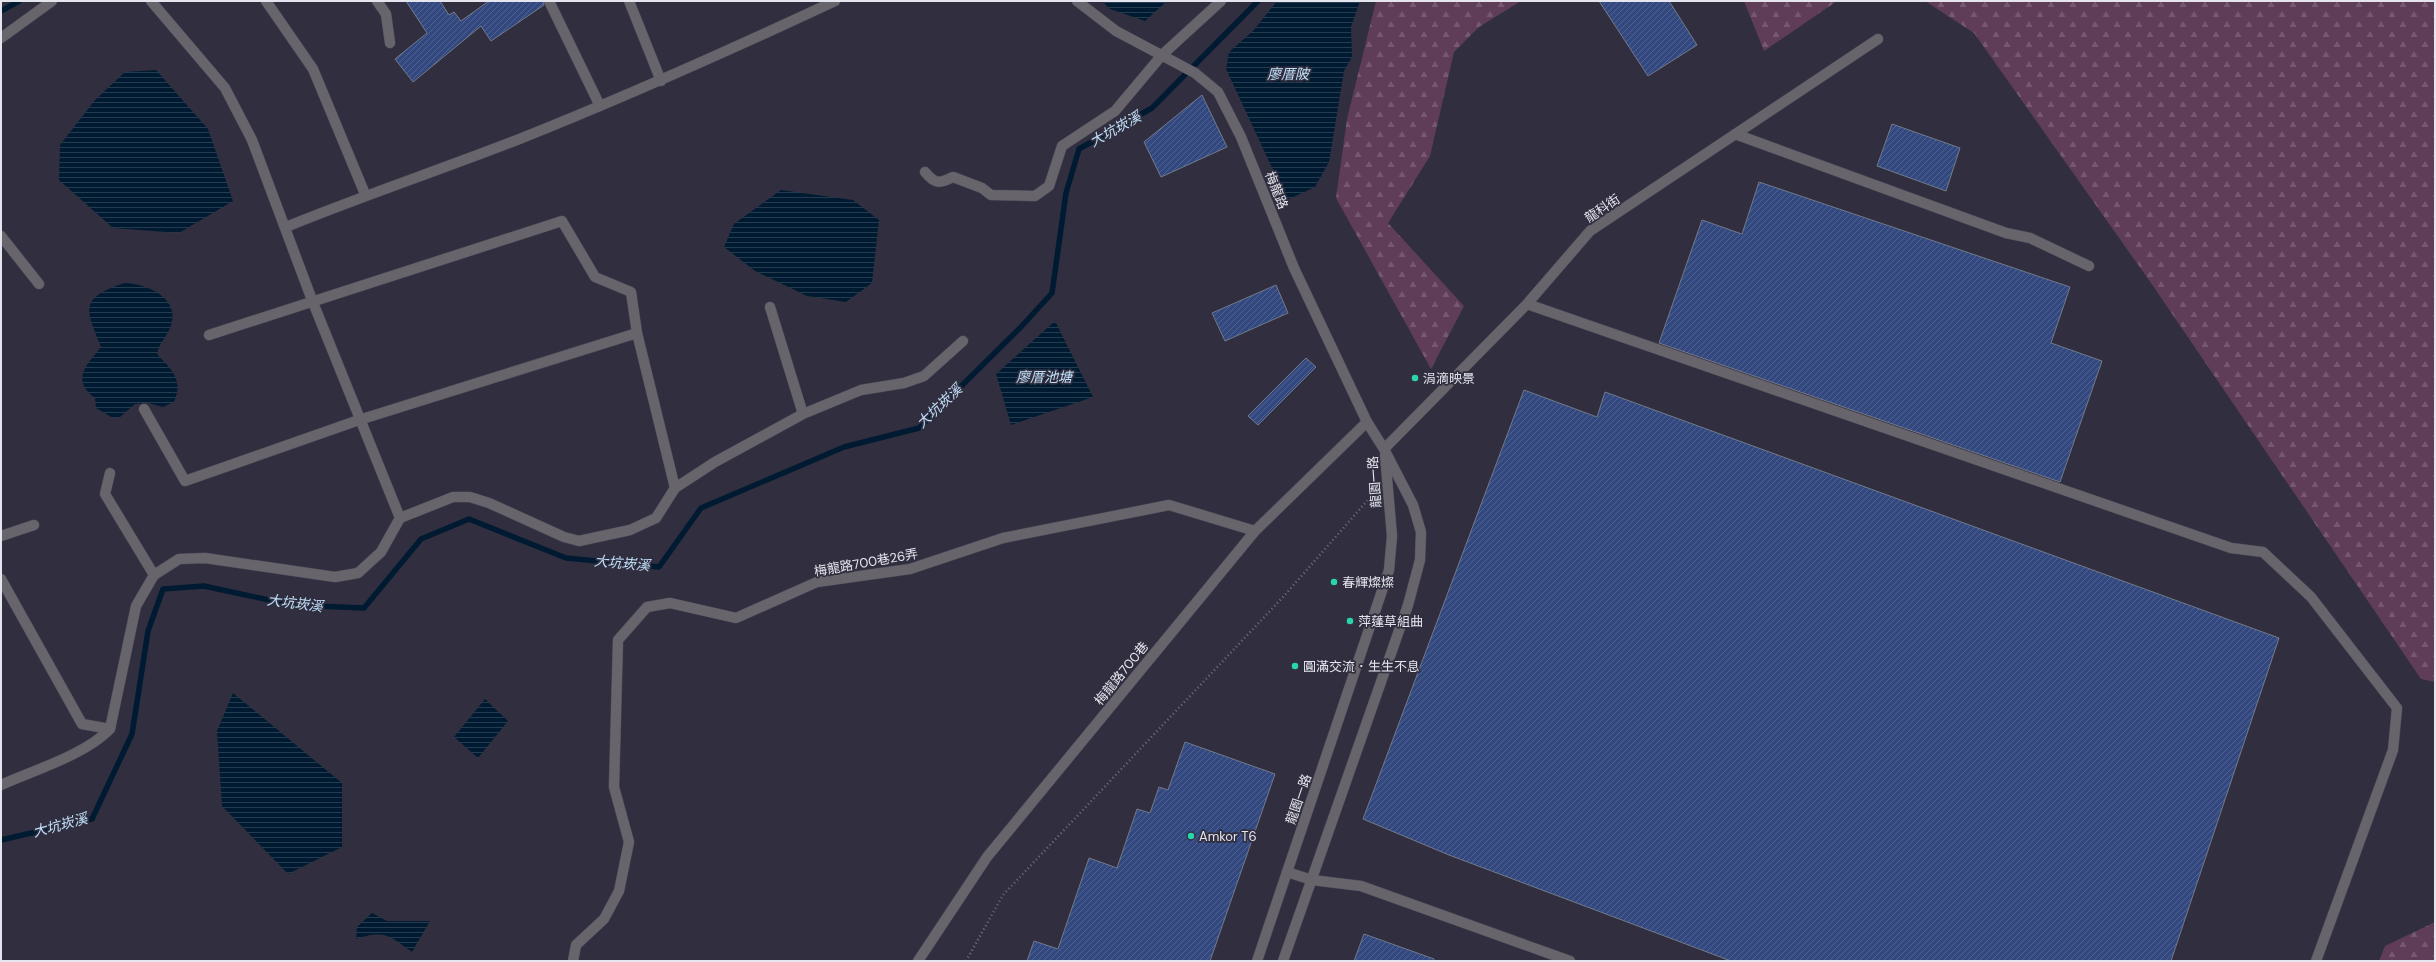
<svg xmlns="http://www.w3.org/2000/svg" width="2436" height="962" font-family="'DM Sans','Noto Sans TC',sans-serif">
<style>
.forest{fill:url(#forest-firs)}
.water{fill:url(#water-rules)}
.lines{fill:none;stroke-linecap:round;stroke-linejoin:round}
.stream{stroke:#001b31;stroke-width:5.5}
.building{fill:url(#building-hatch);stroke:#727a8b}
.service-casing{stroke:#4e4c5b;stroke-width:11}
.minor-casing{stroke:#4e4c5b;stroke-width:11}
.tertiary-casing{stroke:#4e4c5b;stroke-width:11}
.path{stroke:#716f7d;stroke-width:2.5;stroke-dasharray:1 3;stroke-linecap:butt}
.service{stroke:#68646b;stroke-width:10}
.minor{stroke:#68646b;stroke-width:10}
.tertiary{stroke:#68646b;stroke-width:10}
.poi-dot{fill:#29d5ad;stroke:#312f3f;stroke-width:1.5}
.labels{text-anchor:middle;stroke-width:3.5;stroke-linejoin:round;paint-order:stroke}
.street-label{font-size:13px;fill:#e5e5ef;stroke:#312f3f}
.poi-label{font-size:13px;fill:#e5e5ef;stroke:#312f3f;text-anchor:start}
.water-label{font-size:14px;font-style:italic;fill:#c1e1fb;stroke:#312f3f}
</style>
<defs>
<pattern id="forest-firs" width="22" height="20" patternUnits="userSpaceOnUse"><rect width="22" height="20" fill="#5f3c57"/><path d="M5 1l3.5 6h-7zM16 11l3.5 6h-7z" fill="#76586f"/></pattern>
<pattern id="water-rules" width="6" height="5" patternUnits="userSpaceOnUse"><rect width="6" height="5" fill="#001b31"/><path d="M0 2.5h6" fill="none" stroke="#253c4f"/></pattern>
<pattern id="building-hatch" width="6" height="6" patternUnits="userSpaceOnUse"><rect width="6" height="6" fill="#32487e"/><path d="M-1 1l2-2M0 6l6-6M5 7l2-2" fill="none" stroke="#506291"/></pattern>
</defs>
<rect width="100%" height="100%" fill="#312f3f"/>
<path class="forest" d="M 1376,1 L 1521,1 L 1479,27 L 1454,52 L 1430,156 L 1388,223 L 1464,306 L 1431,369 L 1336,198 L 1347,119 Z
M 1744,1 L 1837,1 L 1764,51 Z
M 1925,1 L 2435,1 L 2435,682 L 2421,679 L 2151,283 L 1974,33 Z
M 2435,922 L 2435,961 L 2379,961 L 2385,946 Z"/>
<path class="water" d="M 1102,1 L 1167,1 L 1145,21 L 1110,9 Z
M 1277,1 L 1360,1 L 1351,27 L 1352,57 L 1344,71 L 1329,162 L 1315,187 L 1287,200 L 1226,69 L 1229,52 L 1253,31 Z
M 156,70 L 208,129 L 233,201 L 179,233 L 113,228 L 59,180 L 60,145 L 95,100 L 125,72 Z
M 781,190 L 853,200 L 879,220 L 872,283 L 846,302 L 807,296 L 755,271 L 724,247 L 734,224 Z
M 124,283 C 144,283 177,296 172,321 C 170,334 159,342 157,354 C 171,369 184,380 174,402 L 163,407 L 148,403 L 135,404 L 120,417 L 113,418 L 96,408 L 95,398 C 70,379 87,365 101,347 C 86,309 78,299 124,283 Z
M 1055,321 L 1093,397 L 1011,425 L 996,374 Z
M 233,693 L 342,783 L 342,847 L 288,874 L 222,806 L 217,731 Z
M 485,699 L 508,721 L 478,758 L 454,737 Z
M 372,913 L 387,921 L 430,921 L 412,952 C 389,935 384,930 356,939 L 357,927 Z"/>
<g class="lines">
<path class="stream" d="M 1,11 L 19,1
M 1,840 L 92,819 L 132,734 L 148,631 L 163,589 L 204,586 L 292,605 L 364,608 L 421,539 L 469,519 L 566,558 L 659,567 L 701,508 L 844,447 L 919,428 L 1020,328 L 1052,293 L 1066,193 L 1079,149 L 1152,108 L 1258,1"/>
</g>
<path class="building" d="M 406,1 L 440,1 L 449,15 L 454,12 L 461,21 L 489,1 L 543,1 L 544,5 L 491,41 L 481,26 L 413,82 L 395,59 L 427,33 Z
M 1599,1 L 1669,1 L 1697,45 L 1648,76 Z
M 1202,95 L 1227,147 L 1161,177 L 1144,142 Z
M 1892,124 L 1960,148 L 1946,191 L 1877,166 Z
M 1759,182 L 2070,287 L 2051,343 L 2102,361 L 2060,482 L 1659,343 L 1702,220 L 1742,234 Z
M 1276,285 L 1288,313 L 1225,341 L 1212,313 Z
M 1306,358 L 1316,367 L 1258,425 L 1248,416 Z
M 1524,390 L 1597,417 L 1605,392 L 2279,638 L 2171,961 L 1731,961 L 1449,855 L 1363,819 Z
M 1185,742 L 1275,774 L 1210,961 L 1027,961 L 1034,941 L 1058,949 L 1089,858 L 1117,868 L 1137,809 L 1150,813 L 1159,787 L 1168,790 Z
M 1364,934 L 1434,959 L 1434,961 L 1354,961 Z"/>
<g class="lines">
<g class="service-casing">
<path id="service" d="M 266,1 L 313,69 L 365,194
M 549,1 L 600,106
M 629,1 L 661,81
M 1,38 L 52,1
M 925,172 C 935,184 939,184 953,177 L 982,188 L 991,195 L 1035,196 L 1049,186 L 1062,146 L 1115,111 L 1162,55 L 1221,1
M 286,227 C 362,196 440,170 517,140 C 625,97 730,50 835,1
M 1,236 L 39,284
M 770,307 L 803,414
M 209,335 L 562,221 L 595,277 L 631,292 L 637,333
M 144,409 L 185,481 L 359,420 L 637,333 L 675,488
M 110,473 L 105,494 L 154,575
M 1,536 L 34,525
M 1,579 L 82,724 L 110,729
M 1,785 C 34,770 85,755 110,729 L 136,606 L 154,575 L 179,559 L 205,558 L 335,577 L 358,573 L 381,552 L 400,518 L 453,497 L 470,497 L 489,503 L 564,537 L 579,541 L 630,530 L 656,518 L 675,488 L 715,462 L 803,414 L 861,390 L 904,383 L 924,376 L 963,341"/>
</g>
<g class="minor-casing">
<path id="minor" d="M 151,1 L 225,88 L 252,140 L 312,300 L 400,518
M 377,1 L 386,14 L 390,43
M 1735,134 L 2006,233 L 2030,238 L 2089,266
M 1527,304 L 2231,548 L 2263,552 L 2311,597 L 2397,708 L 2393,750 L 2316,961
M 1384,449 L 1527,304 L 1590,231 L 1878,39
M 1287,872 L 1312,880 L 1361,886 L 1570,961
M 573,961 L 576,945 L 604,919 L 619,891 L 629,842 L 614,787 L 618,640 L 647,607 L 670,603 L 736,618 L 817,582 L 910,569 L 1003,538 L 1169,505 L 1255,531
M 918,961 L 987,857 L 1255,531 L 1367,422"/>
</g>
<g class="tertiary-casing">
<path id="tertiary" d="M 1077,1 L 1116,31 L 1195,73 L 1218,92 L 1241,137 L 1294,268 L 1367,422 L 1384,449 L 1413,505 L 1421,532 L 1420,560 L 1408,605 L 1283,961
M 1257,961 L 1389,570 L 1392,536 L 1385,455"/>
</g>
<path class="path" d="M 966,961 L 1003,895 L 1284,596 L 1374,493"/>
<use href="#service" class="service"/>
<use href="#minor" class="minor"/>
<use href="#tertiary" class="tertiary"/>
</g>
<g class="poi-dot">
<circle cx="1415" cy="378" r="4"/>
<circle cx="1334" cy="582" r="4"/>
<circle cx="1350" cy="621" r="4"/>
<circle cx="1295" cy="666" r="4"/>
<circle cx="1191" cy="836" r="4"/>
</g>
<g class="labels">
<g class="street-label">
<text transform="translate(1277 190) rotate(68)" y="5">梅龍路</text>
<text transform="translate(1602 208) rotate(-34)" y="5">龍科街</text>
<text transform="translate(1374 482) rotate(-94)" y="5">龍園一路</text>
<text transform="translate(866 562) rotate(-10)" y="5">梅龍路700巷26弄</text>
<text transform="translate(1121 673) rotate(-51)" y="5">梅龍路700巷</text>
<text transform="translate(1298 799) rotate(-71)" y="5">龍園一路</text>
</g>
<g class="poi-label">
<text x="1423" y="383">涓滴映景</text>
<text x="1342" y="587">春輝燦燦</text>
<text x="1358" y="626">萍蓬草組曲</text>
<text x="1303" y="671">圓滿交流．生生不息</text>
<text x="1199" y="841">Amkor T6</text>
</g>
<g class="water-label">
<text x="1288" y="79">廖厝陂</text>
<text transform="translate(1115 129) rotate(-29)" y="5">大坑崁溪</text>
<text x="1044" y="382">廖厝池塘</text>
<text transform="translate(939 406) rotate(-43)" y="5">大坑崁溪</text>
<text transform="translate(622 563) rotate(5)" y="5">大坑崁溪</text>
<text transform="translate(295 603) rotate(7)" y="5">大坑崁溪</text>
<text transform="translate(60 825) rotate(-15)" y="5">大坑崁溪</text>
</g>
</g>
<rect width="2436" height="962" fill="none" stroke="#e5e5ef" stroke-width="4"/>
</svg>
